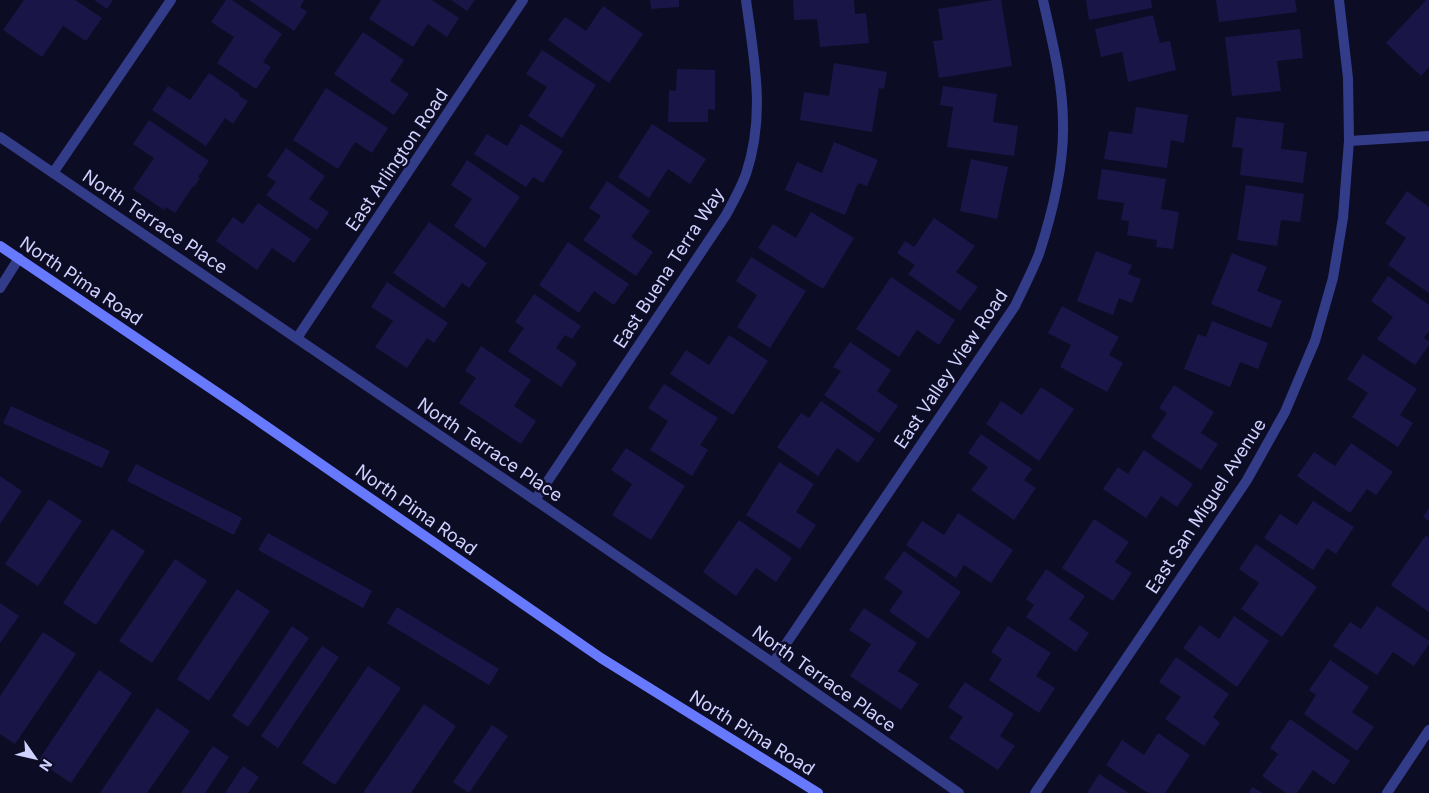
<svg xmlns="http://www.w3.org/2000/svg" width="1429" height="793" font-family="Inter,sans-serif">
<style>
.building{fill:#191647}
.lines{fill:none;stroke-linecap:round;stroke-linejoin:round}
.service{stroke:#333c88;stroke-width:10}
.minor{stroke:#333c88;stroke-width:10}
.secondary{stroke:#677aff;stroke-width:10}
.labels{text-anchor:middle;stroke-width:5;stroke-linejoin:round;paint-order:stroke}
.street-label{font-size:18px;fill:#d0d1ff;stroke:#0d0c25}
</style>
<rect width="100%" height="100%" fill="#0d0c25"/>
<path class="building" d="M 24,0 L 75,0 L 102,18 L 86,41 L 63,26 L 42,57 L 3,30 Z
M 94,0 L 113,0 L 107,9 Z
M 226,0 L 232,0 L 282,34 L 263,62 L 271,67 L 256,89 L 217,63 L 234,37 L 211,22 Z
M 249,0 L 304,0 L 300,7 L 307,12 L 294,31 Z
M 381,0 L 432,0 L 459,18 L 447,37 L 428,24 L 413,47 L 369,19 Z
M 451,0 L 475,0 L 467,11 Z
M 650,0 L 679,0 L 679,7 L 651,9 Z
M 793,0 L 854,0 L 855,14 L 866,13 L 869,43 L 820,47 L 817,19 L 794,20 Z
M 993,0 L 1001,0 L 1012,66 L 939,78 L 933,41 L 943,40 L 938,9 Z
M 1086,0 L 1151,0 L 1152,8 L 1089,20 Z
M 1216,0 L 1295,0 L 1297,12 L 1219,22 Z
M 1426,0 L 1429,0 L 1429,67 L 1421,76 L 1386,43 Z
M 603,6 L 643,34 L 609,83 L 548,40 L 565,17 L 586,31 Z
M 1153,15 L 1160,43 L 1170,41 L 1176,70 L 1128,82 L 1122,52 L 1101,57 L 1095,29 Z
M 1300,29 L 1303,58 L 1277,61 L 1281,91 L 1232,96 L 1225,37 Z
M 363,32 L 404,60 L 390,81 L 409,94 L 394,115 L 334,74 Z
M 542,50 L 596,85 L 562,138 L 528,116 L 547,87 L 526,74 Z
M 834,63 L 887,72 L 884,89 L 879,88 L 872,132 L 800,120 L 804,92 L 829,96 Z
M 677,69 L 715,70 L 715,110 L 708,109 L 708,122 L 668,122 L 669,90 L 676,91 Z
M 209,73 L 240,94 L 239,96 L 248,101 L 233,124 L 225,118 L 206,146 L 152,110 L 168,86 L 190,100 Z
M 943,86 L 997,94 L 993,122 L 1018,126 L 1014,156 L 947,147 L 953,107 L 940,105 Z
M 326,88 L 388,128 L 372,153 L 355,142 L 338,169 L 293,140 Z
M 1136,107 L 1188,115 L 1184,143 L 1171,140 L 1167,168 L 1104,159 L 1109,131 L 1132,134 Z
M 1236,117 L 1284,123 L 1281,149 L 1307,152 L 1303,183 L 1240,175 L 1243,148 L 1232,147 Z
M 149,120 L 209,161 L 198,177 L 200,178 L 194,187 L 193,186 L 175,213 L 166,207 L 164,210 L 133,189 L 154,158 L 133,144 Z
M 521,124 L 563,151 L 543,183 L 533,177 L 526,187 L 474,154 L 487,134 L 507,146 Z
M 652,124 L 706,159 L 690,184 L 668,169 L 649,198 L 618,177 Z
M 834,142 L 878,160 L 867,186 L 858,183 L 845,215 L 785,190 L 797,162 L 822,173 Z
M 286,148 L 325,176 L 309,199 L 329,212 L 317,230 L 266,195 L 276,182 L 267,176 Z
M 971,159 L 1008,167 L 997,219 L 960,211 Z
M 467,160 L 520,197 L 485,248 L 454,226 L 472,199 L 451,185 Z
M 1102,169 L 1166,179 L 1161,209 L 1179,212 L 1173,249 L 1156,247 L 1157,240 L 1127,235 L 1129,221 L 1121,220 L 1124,203 L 1097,199 Z
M 607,181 L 650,211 L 631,237 L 653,252 L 636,276 L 583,240 L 601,216 L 589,208 Z
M 1246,185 L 1304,194 L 1300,222 L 1281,220 L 1277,246 L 1237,240 Z
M 1407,191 L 1429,207 L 1429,293 L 1388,265 L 1406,238 L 1385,223 Z
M 258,203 L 311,239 L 294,263 L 272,248 L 257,270 L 216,241 L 233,217 L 243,224 Z
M 811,212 L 854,238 L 823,289 L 758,248 L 773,224 L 796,238 Z
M 934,218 L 975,246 L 956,272 L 978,287 L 960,311 L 908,274 L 915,265 L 897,253 L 905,241 L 914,247 Z
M 429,222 L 487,263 L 469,288 L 462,283 L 444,308 L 393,273 Z
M 568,242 L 629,284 L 614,305 L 594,291 L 579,313 L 539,285 Z
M 1096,251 L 1132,265 L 1128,274 L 1141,279 L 1132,303 L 1119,298 L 1113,315 L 1077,301 Z
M 1232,253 L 1267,267 L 1257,291 L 1282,301 L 1271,328 L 1211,304 Z
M 751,257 L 806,291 L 770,348 L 737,327 L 757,295 L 736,281 Z
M 1388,276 L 1429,305 L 1429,331 L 1424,338 L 1429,341 L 1429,345 L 1415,365 L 1377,339 L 1393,317 L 1371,301 Z
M 891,277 L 955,320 L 939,345 L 917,330 L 899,357 L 856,329 Z
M 387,282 L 448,323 L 434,343 L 427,338 L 407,368 L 375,347 L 393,321 L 371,307 Z
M 534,294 L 581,326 L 572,339 L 565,335 L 556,348 L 577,363 L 561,387 L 508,351 L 524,328 L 515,322 Z
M 1062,306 L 1119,337 L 1109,355 L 1123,363 L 1107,392 L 1060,367 L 1071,345 L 1048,333 Z
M 1212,321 L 1268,343 L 1258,369 L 1240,362 L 1230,387 L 1184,369 L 1198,334 L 1206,337 Z
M 729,335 L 768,361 L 733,415 L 670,374 L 686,350 L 709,365 Z
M 850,342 L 891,370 L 877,391 L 898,406 L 879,433 L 824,395 L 841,371 L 833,367 Z
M 481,346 L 531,380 L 514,406 L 536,421 L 521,444 L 459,403 L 476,378 L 465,371 Z
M 1363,354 L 1417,389 L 1400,415 L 1413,423 L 1398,447 L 1352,417 L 1368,393 L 1347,379 Z
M 664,384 L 718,418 L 700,445 L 708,450 L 692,476 L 650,450 L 668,421 L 648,408 Z
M 1174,385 L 1214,412 L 1201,433 L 1218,444 L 1201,470 L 1151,437 L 1167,413 L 1159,408 Z
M 1041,387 L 1074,409 L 1039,461 L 986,424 L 1001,401 L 1022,415 Z
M 821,401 L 875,439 L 858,463 L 837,448 L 818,476 L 777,447 L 801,413 L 809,418 Z
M 11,406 L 110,451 L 102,468 L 3,423 Z
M 981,434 L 1032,469 L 1024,480 L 1036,488 L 1014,520 L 971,490 L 988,467 L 968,453 Z
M 1351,443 L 1393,472 L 1376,495 L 1367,489 L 1350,513 L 1297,476 L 1314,452 L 1335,466 Z
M 626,448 L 685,486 L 651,540 L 612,515 L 632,484 L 611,470 Z
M 1144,450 L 1193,484 L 1177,507 L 1161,496 L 1146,518 L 1103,489 L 1118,467 L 1128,474 Z
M 779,462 L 814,484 L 796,512 L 816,525 L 800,549 L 746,515 Z
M 136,464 L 242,518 L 234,535 L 127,481 Z
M 0,476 L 22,491 L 0,524 Z
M 49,499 L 82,521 L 38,586 L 5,564 Z
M 1313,501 L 1354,527 L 1336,554 L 1327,548 L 1313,570 L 1264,538 L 1280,514 L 1297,525 Z
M 1429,508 L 1429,521 L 1423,517 Z
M 958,513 L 1013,550 L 991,583 L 964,565 L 956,578 L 906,545 L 922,521 L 944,535 Z
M 1094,519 L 1129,542 L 1115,562 L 1132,573 L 1113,601 L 1062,568 Z
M 739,520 L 792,558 L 776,582 L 756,568 L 736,596 L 703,572 Z
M 112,529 L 145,551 L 96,625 L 63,603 Z
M 268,533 L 372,591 L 363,608 L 258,550 Z
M 1426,535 L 1429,538 L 1429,612 L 1391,585 Z
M 1256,544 L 1317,587 L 1282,637 L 1241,609 L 1259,583 L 1239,569 Z
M 904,551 L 961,592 L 928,639 L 889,611 L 903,592 L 884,578 Z
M 175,559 L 207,581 L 152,663 L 119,641 Z
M 1046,569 L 1085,596 L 1069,619 L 1089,633 L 1076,652 L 1026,617 L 1034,605 L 1026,599 Z
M 237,589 L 270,611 L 209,701 L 177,679 Z
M 0,603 L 19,616 L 0,643 Z
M 1377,606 L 1429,641 L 1429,644 L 1414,666 L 1393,652 L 1377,675 L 1333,646 L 1350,622 L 1361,629 Z
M 397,607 L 499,669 L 489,685 L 387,623 Z
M 864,608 L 917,643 L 898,671 L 919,684 L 901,710 L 850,676 L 871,644 L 849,630 Z
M 1234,616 L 1269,641 L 1237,687 L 1183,648 L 1200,625 L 1219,639 Z
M 292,626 L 309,638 L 248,727 L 232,716 Z
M 1008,626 L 1051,653 L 1036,676 L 1055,688 L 1039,713 L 989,680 L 1002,659 L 991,652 Z
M 43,632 L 76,654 L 15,744 L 0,734 L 0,696 Z
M 322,646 L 339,657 L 278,748 L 261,736 Z
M 1176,657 L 1229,694 L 1213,717 L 1220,723 L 1204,746 L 1165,719 L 1181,697 L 1159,682 Z
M 1330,660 L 1369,687 L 1352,712 L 1374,727 L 1357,751 L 1304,714 L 1316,695 L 1309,690 Z
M 368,666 L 401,688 L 335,785 L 302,763 Z
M 99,670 L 132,693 L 71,783 L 38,761 Z
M 965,682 L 1014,714 L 1000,736 L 1015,746 L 998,770 L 949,738 L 963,717 L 948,707 Z
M 424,704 L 456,726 L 411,793 L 363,793 Z
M 157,708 L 190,731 L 147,793 L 100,793 Z
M 1290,719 L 1350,761 L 1334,785 L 1313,770 L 1297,793 L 1286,793 L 1262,776 L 1278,754 L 1270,748 Z
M 492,725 L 508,736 L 469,793 L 453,782 Z
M 1158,733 L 1190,755 L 1165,793 L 1148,793 L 1106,765 L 1122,740 L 1144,755 Z
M 213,746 L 229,757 L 205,793 L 181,793 Z
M 243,766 L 259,777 L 248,793 L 225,793 Z
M 1099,774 L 1129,793 L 1087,793 Z
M 1252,787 L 1263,793 L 1249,793 Z"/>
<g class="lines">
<path class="service" d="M 0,288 L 19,258"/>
<path class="minor" d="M 0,137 L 535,500 L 773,663 L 959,793
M 1349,141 L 1429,136
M 53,173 L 171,0
M 297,338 L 523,0
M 535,500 L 726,215 C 733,202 741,188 746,174 C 766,114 754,60 746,0
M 773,663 L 1015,306 C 1023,289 1032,272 1039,254 C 1052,214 1064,166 1063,124 C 1063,82 1052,41 1043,0
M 1035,793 L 1247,480 L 1285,412 L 1315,341 L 1333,278 L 1343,218 L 1349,141 L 1348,78 L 1339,0
M 1387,793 L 1429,730"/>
<path class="secondary" d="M 0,246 L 234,404 L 601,658 L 818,793"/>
</g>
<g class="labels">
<g class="street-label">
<text transform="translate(397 160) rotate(-56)" y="6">East Arlington Road</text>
<text transform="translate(155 222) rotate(34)" y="6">North Terrace Place</text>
<text transform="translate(669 268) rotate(-57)" y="6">East Buena Terra Way</text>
<text transform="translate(81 281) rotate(34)" y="6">North Pima Road</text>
<text transform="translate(951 369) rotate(-56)" y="6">East Valley View Road</text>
<text transform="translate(490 450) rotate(34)" y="6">North Terrace Place</text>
<text transform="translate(1206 506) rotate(-57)" y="6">East San Miguel Avenue</text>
<text transform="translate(416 510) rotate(35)" y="6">North Pima Road</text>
<text transform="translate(824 679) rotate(35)" y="6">North Terrace Place</text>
<text transform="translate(752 733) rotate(32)" y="6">North Pima Road</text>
</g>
</g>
<g transform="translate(35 758) rotate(124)" stroke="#0d0c25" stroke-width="4" paint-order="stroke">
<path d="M0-4L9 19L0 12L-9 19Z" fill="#d0d1ff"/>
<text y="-8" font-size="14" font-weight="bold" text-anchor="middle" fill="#d0d1ff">N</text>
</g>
</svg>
